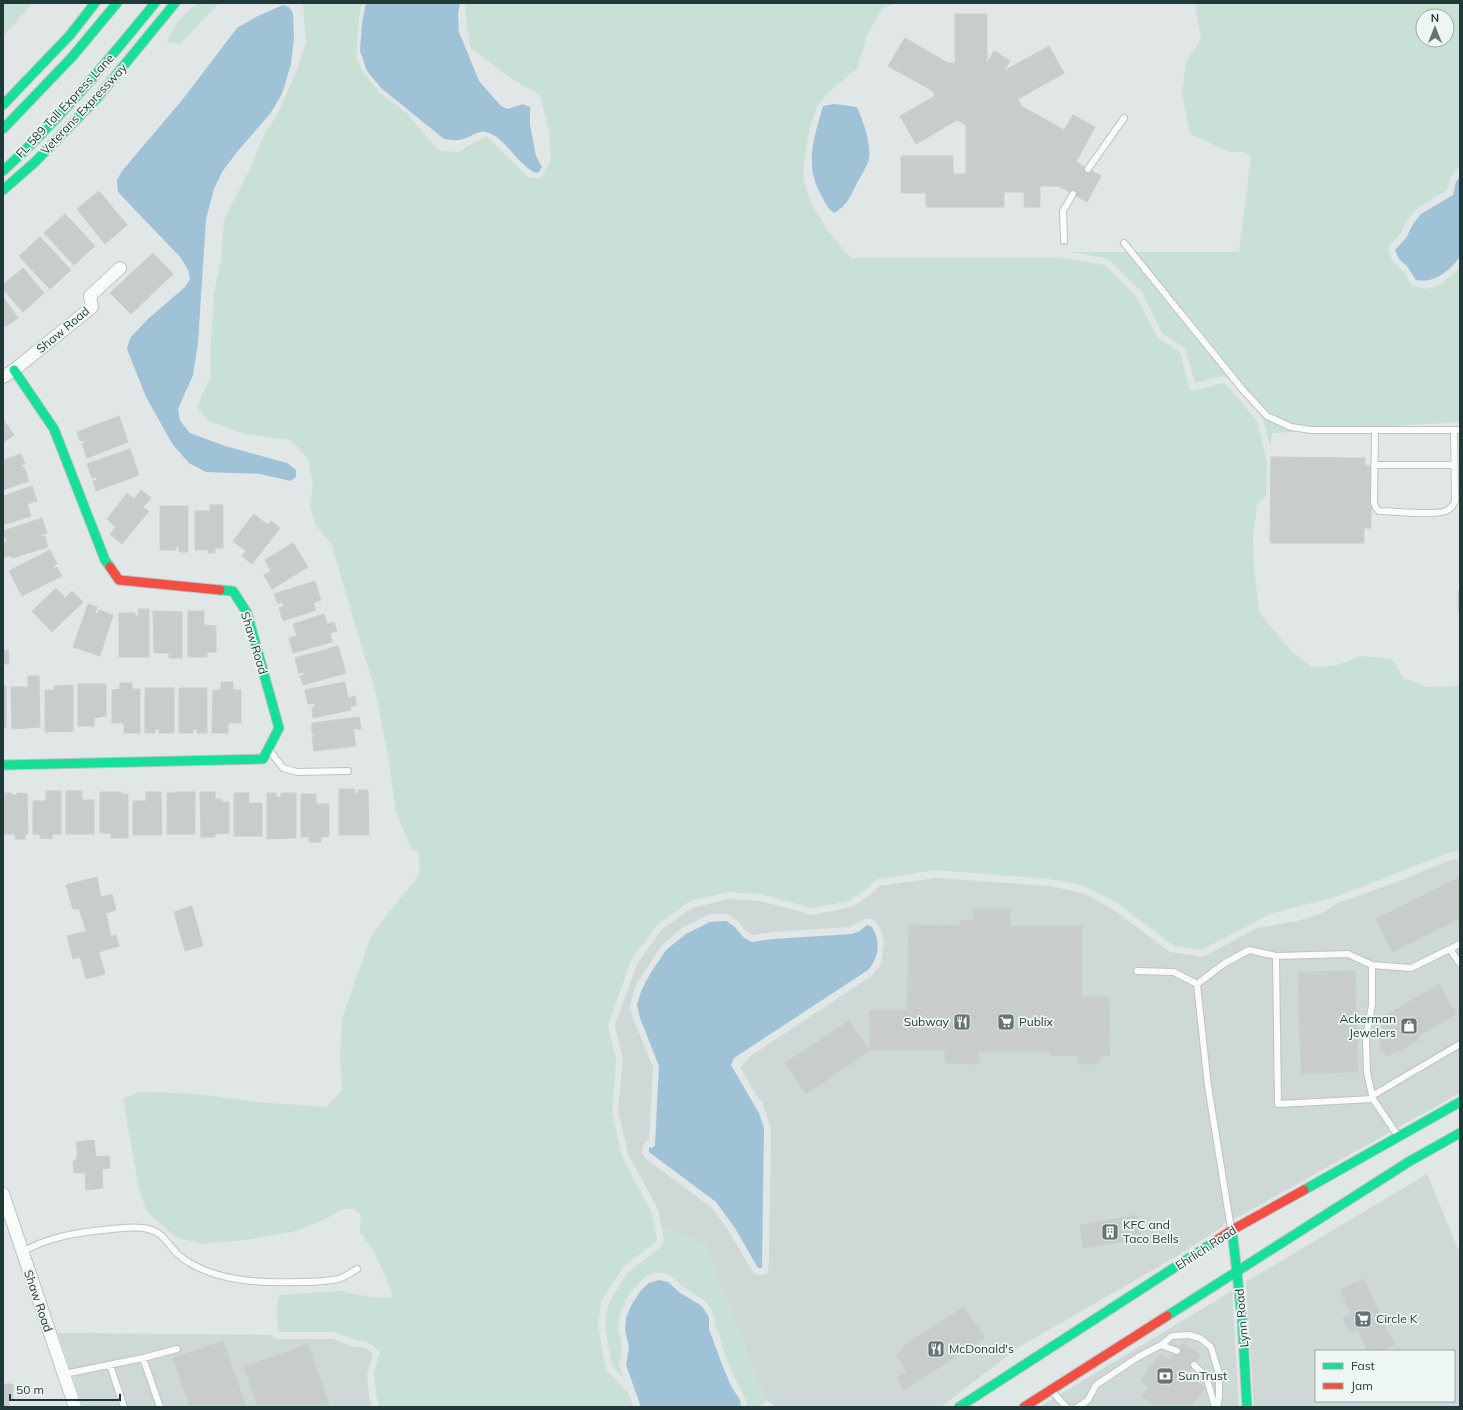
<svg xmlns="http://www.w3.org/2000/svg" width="1463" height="1410" font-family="Mulish,sans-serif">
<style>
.built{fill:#ced8d6;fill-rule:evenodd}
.green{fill:#c9e0d6;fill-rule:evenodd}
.water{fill:#a0c2d7}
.building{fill:#c8cdcc;stroke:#c9cfcf}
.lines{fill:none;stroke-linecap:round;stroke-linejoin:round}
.lane-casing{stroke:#bec3c3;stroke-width:8}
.street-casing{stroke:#bec3c3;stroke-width:14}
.fast-casing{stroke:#bdc4c3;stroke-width:11}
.jam-casing{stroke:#bdc4c3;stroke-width:11}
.lane{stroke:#fafbfb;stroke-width:6}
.street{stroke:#fafbfb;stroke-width:12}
.fast{stroke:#16e098;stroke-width:9}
.jam{stroke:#f24e42;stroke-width:9}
.labels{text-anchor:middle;stroke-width:3.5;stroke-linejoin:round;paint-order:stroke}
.street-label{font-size:12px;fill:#1f3938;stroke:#eef6f4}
.poi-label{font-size:12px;fill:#1f3938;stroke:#eef6f4;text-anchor:start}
</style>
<rect width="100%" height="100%" fill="#e1e6e6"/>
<path class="built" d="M 1460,859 L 1460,1093 L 1229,1222 L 1223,1223 L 1222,1227 L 1177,1256 L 1019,1347 L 941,1407 L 775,1407 L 772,1403 L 767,1401 L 755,1373 L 706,1245 L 661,1225 L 658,1209 L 628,1154 L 618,1110 L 623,1059 L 615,1025 L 637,964 L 662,929 L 692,908 L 729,899 L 759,901 L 813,915 L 852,907 L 870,895 L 880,886 L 935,878 L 1049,886 L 1083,893 L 1114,910 L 1170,952 L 1203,957 L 1257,928 L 1298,921 L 1325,912 L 1335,904 L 1402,880 L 1450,860 ZM 710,914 L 728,914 L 738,921 L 747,932 L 753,935 L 773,932 L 850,927 L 867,918 L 876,921 L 882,932 L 884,943 L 881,964 L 873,975 L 752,1055 L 740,1067 L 758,1098 L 763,1102 L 764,1108 L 771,1128 L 769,1257 L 768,1274 L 767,1273 L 762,1275 L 754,1274 L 729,1232 L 712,1208 L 646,1159 L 644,1156 L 642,1152 L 643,1145 L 646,1141 L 649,1140 L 653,1067 L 634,1021 L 630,1007 L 631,1002 L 636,985 L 661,946 L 682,928 Z
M 1427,1174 L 1460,1254 L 1460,1407 L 1254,1407 L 1246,1282 ZM 1316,1351 L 1454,1351 L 1454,1401 L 1316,1401 Z
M 1232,1291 L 1239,1407 L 1039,1407 Z
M 58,1333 L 272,1335 L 274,1338 L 278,1339 L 333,1339 L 351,1346 L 366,1348 L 373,1354 L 367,1373 L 369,1396 L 372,1407 L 83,1407 Z"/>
<path class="green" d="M 3,3 L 33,3 L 3,36 Z
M 197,3 L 226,3 L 218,4 L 180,44 L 167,42 L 178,21 Z
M 303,3 L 362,3 L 359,18 L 356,57 L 362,71 L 380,93 L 409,115 L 423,133 L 440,151 L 458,152 L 477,141 L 487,137 L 529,178 L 541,178 L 551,160 L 549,131 L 540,95 L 512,79 L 470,47 L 465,10 L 466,3 L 898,3 L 882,8 L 866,38 L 857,69 C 846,77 827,92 819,104 C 811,116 801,166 804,181 C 810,209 833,238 851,258 L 1060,258 L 1105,265 L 1136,296 L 1158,338 L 1180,352 L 1190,391 L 1224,383 L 1239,399 L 1258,423 L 1267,464 L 1266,496 L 1257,505 L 1253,536 L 1254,568 L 1259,612 L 1293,653 L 1312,667 L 1334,666 L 1362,656 L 1391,659 L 1404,678 L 1427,687 L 1460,686 L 1460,851 L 1448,853 L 1338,896 L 1270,914 L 1202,950 L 1174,946 L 1117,903 L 1085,886 L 1050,879 L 935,870 L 877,879 L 867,889 L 849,901 L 812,908 L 760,894 L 729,892 L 690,901 L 658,924 L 631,960 L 608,1025 L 616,1059 L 612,1111 L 622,1157 L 652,1213 L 657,1241 L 623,1267 L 601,1302 L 598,1326 L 606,1370 L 629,1394 L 633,1407 L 379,1407 L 376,1394 L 374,1373 L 380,1352 L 368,1342 L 353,1339 L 334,1332 L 278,1332 L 276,1310 L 279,1295 L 339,1291 L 370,1297 L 391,1298 L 393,1294 L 375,1253 L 360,1232 L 361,1215 L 354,1209 L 343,1209 L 325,1219 L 296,1231 L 245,1240 L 203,1244 L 176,1237 L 147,1212 L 139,1190 L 123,1098 L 140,1092 L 187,1093 L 257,1102 L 326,1107 L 342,1090 L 340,1058 L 342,1019 L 371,936 L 398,901 L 420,874 L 419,853 L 411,849 L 396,811 L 387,750 L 376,694 L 331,543 L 316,526 L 310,506 L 313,486 L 308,459 L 291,440 L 245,434 L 207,420 L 198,408 L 201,396 L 211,377 L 211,343 L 214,293 L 221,260 L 224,219 L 249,171 L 262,139 L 278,113 L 296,73 L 306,43 Z
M 1195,3 L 1460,3 L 1460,161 L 1459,166 L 1451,177 L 1447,190 L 1416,209 L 1407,220 L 1401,233 L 1389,246 L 1388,251 L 1393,262 L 1403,271 L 1412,286 L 1426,289 L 1440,285 L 1460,268 L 1460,422 L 1272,433 L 1270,446 L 1263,419 L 1244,394 L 1228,378 L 1222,376 L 1195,383 L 1185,348 L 1162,333 L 1142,292 L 1110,260 L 1106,258 L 1069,252 L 1239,252 L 1251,157 L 1245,152 L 1230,152 L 1190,134 L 1182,93 L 1186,62 L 1201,39 ZM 1423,16 L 1447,16 L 1447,40 L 1423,40 Z
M 661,1225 L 706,1245 L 755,1373 L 767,1401 L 758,1407 L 747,1407 C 745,1394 742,1392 736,1381 C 731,1371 727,1360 723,1349 C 721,1342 721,1333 716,1329 C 713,1300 704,1302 684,1287 C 679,1284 675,1277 669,1275 C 649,1267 638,1283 627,1298 L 625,1299 L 625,1303 L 620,1315 L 618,1329 L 622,1348 L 619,1366 L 624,1379 L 612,1366 L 605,1326 L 608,1305 L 627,1273 L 662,1246 L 664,1240 Z"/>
<path class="water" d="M 366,3 L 460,3 L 458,14 L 459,32 L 479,81 L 501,106 L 508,109 L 523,104 L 530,107 L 530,125 L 536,156 L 542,167 L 539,172 L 536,173 C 516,164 506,137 486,132 C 478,130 471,137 463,139 C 456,141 451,140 444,139 L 381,88 L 367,71 L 360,51 L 362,23 Z
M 283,5 L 289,7 L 293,13 L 294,37 L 291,64 L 282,94 L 270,114 L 237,152 L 222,172 L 214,189 L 206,219 L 198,343 L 193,375 L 178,409 L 180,421 L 190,433 L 225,446 L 287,463 L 296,470 L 296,477 L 291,481 L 260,474 L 206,472 L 189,463 L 173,445 L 146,397 L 127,349 L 130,338 L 148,319 L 185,287 L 190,279 L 188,270 L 181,258 L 118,192 L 117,180 L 122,171 L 183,99 L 237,28 L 256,17 Z
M 834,104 L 857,107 C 863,121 873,147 868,162 C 865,170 859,179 855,187 C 850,198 845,207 834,213 C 827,208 825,202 821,195 C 804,164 814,138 823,106 Z
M 1460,176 L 1460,257 C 1449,271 1434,284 1416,280 L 1407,266 L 1399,259 L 1395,250 L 1406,238 L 1413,224 L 1421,214 L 1453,195 L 1456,182 Z
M 726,921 L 735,927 L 743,937 L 752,942 L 773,939 L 852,934 L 860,931 L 867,925 L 872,927 C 881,943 879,957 868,970 L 734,1058 L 731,1065 L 759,1113 L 764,1128 L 762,1268 L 758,1268 L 735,1228 L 716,1202 L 649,1152 L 649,1147 L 652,1148 L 655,1145 L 659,1066 L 640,1018 L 637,1005 L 642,989 L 650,974 L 666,950 L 686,934 L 710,922 Z
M 659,1280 L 668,1282 L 680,1293 L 699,1304 L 703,1308 L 709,1317 L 709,1329 L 723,1367 L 731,1386 L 740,1400 L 741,1407 L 641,1407 L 626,1365 L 629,1347 L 625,1330 L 626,1318 L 632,1304 L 641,1290 L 649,1283 Z"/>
<path class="building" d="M 955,14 L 987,14 L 987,63 L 994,51 L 1010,61 L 1004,71 L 1049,46 L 1064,73 L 1018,99 L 1021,106 L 1064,130 L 1073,115 L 1095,127 L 1076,162 L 1101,176 L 1087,202 L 1059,186 L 1040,186 L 1040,207 L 1024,207 L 1024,192 L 1004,192 L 1004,207 L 926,207 L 926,193 L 901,193 L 901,156 L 953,156 L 953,174 L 966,174 L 966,125 L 957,120 L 916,144 L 900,116 L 935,96 L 933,91 L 888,66 L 905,38 L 948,63 L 955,63 Z
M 99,191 L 127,225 L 105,244 L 77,209 Z
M 65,214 L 95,246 L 74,265 L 44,233 Z
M 40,237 L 71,270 L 50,289 L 19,256 Z
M 153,253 L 173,274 L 131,314 L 110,293 Z
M 23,268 L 44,293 L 23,312 L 3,289 L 3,285 Z
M 3,297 L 18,318 L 5,327 L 3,323 Z
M 119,416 L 128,442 L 87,458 L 82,444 L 85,443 L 84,440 L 80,441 L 77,432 Z
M 3,419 L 14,435 L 3,443 Z
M 130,449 L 139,475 L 96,491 L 93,481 L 97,480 L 96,477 L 92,478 L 87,464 Z
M 21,454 L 25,464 L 21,465 L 22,468 L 24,467 L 29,481 L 3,490 L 3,460 Z
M 1271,457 L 1365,458 L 1365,466 L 1371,466 L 1371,528 L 1364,528 L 1364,543 L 1270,543 Z
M 32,486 L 37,501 L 27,504 L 31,516 L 3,525 L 3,496 Z
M 141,490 L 151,498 L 143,507 L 149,511 L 122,544 L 110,534 L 116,527 L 107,519 L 127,493 L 134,499 Z
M 210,505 L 223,505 L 223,548 L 215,548 L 215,553 L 208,553 L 208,550 L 195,550 L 195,511 L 210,511 Z
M 160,506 L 188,506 L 188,552 L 179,552 L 179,546 L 176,546 L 176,550 L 160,550 Z
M 254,514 L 268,525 L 271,521 L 280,528 L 252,564 L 242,556 L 246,551 L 233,541 Z
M 42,518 L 47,533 L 41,535 L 42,537 L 45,536 L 48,547 L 12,558 L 11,555 L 4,558 L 3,543 L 7,542 L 3,531 Z
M 293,543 L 308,567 L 272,589 L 264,575 L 271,571 L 265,560 Z
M 50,550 L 57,564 L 53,566 L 54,569 L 57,567 L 62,576 L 22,596 L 9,571 Z
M 315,581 L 321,600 L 313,603 L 316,610 L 283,621 L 279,608 L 284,606 L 282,602 L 278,604 L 274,594 Z
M 56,588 L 65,598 L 72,591 L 83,602 L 52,632 L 32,611 Z
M 1458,591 L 1460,591 L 1460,613 L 1458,613 Z
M 88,604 L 97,607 L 95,613 L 98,614 L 99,610 L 113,615 L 100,656 L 73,647 Z
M 138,609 L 149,609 L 149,657 L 119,657 L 119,613 L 135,613 L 135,616 L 138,616 Z
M 153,611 L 182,612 L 182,658 L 169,658 L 169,653 L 154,653 Z
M 188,611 L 204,611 L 204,625 L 216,626 L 216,652 L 207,652 L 207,657 L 188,657 Z
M 324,614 L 327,624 L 334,622 L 337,631 L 330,633 L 332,642 L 293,653 L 289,638 L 297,636 L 293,624 Z
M 338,646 L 346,673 L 303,685 L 300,676 L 304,675 L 303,672 L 299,674 L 295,658 Z
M 3,650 L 8,650 L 9,664 L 3,664 Z
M 28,676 L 39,676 L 40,727 L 12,729 L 11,687 L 28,687 Z
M 221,682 L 233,682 L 233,690 L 241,690 L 241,723 L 228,723 L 228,733 L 212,733 L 213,690 L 221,690 Z
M 345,682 L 348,698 L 355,696 L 356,705 L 350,707 L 351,710 L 313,718 L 312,708 L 315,707 L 314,703 L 308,704 L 305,690 Z
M 120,683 L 132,683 L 132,689 L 140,689 L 140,733 L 124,733 L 124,723 L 112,723 L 112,690 L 120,689 Z
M 78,684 L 106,684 L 106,716 L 94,718 L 94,726 L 78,726 Z
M 73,685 L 73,731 L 45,732 L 45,690 L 54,690 L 54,686 Z
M 3,686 L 6,686 L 6,728 L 3,728 Z
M 145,688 L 174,688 L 174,733 L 159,733 L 159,729 L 155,729 L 155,733 L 145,733 Z
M 179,688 L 207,688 L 207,733 L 197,733 L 197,729 L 193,729 L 193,733 L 179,733 Z
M 359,717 L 361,729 L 353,729 L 356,746 L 314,751 L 312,736 L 315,736 L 312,733 L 312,723 Z
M 339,789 L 355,789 L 355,794 L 358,794 L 358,790 L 368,790 L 369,835 L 339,835 Z
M 46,791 L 61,791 L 61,834 L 52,834 L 52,839 L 40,838 L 40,834 L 33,834 L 33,801 L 46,801 Z
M 66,791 L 82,791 L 82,800 L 94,800 L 94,834 L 66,834 Z
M 100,792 L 121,792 L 121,794 L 128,794 L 128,838 L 111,838 L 111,833 L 100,833 Z
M 146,792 L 161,792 L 162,835 L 133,835 L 133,801 L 146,801 Z
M 175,792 L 195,792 L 195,834 L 167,834 L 167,793 L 175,793 Z
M 200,792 L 215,792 L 215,799 L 221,799 L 221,802 L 229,802 L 229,833 L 215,834 L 215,837 L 201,837 Z
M 3,793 L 12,793 L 12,795 L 16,795 L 18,793 L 27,794 L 28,834 L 25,834 L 25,839 L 15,839 L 15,834 L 3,834 Z
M 234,793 L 249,793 L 249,803 L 262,803 L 262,836 L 234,836 Z
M 267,793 L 276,793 L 276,797 L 281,797 L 281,793 L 296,793 L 296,838 L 267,839 Z
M 301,794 L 316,794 L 316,804 L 329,804 L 329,836 L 321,837 L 321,842 L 309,842 L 309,837 L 301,837 Z
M 97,877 L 101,897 L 112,894 L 116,910 L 106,913 L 111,937 L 116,935 L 119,946 L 99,952 L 105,974 L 86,979 L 80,957 L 73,959 L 67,936 L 86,931 L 79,908 L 73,909 L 66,885 Z
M 1460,877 L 1460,918 L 1392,952 L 1376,919 Z
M 192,906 L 203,946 L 185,951 L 174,912 Z
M 974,909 L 1010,909 L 1010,926 L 1082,926 L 1082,997 L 1109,997 L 1110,1056 L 1100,1056 L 1099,1064 L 1078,1064 L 1078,1055 L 1050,1055 L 1050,1051 L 978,1051 L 980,1064 L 945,1063 L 945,1050 L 871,1050 L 806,1094 L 785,1063 L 849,1021 L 868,1047 L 870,1047 L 870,1010 L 907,1010 L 909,925 L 960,926 L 960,920 L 973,921 Z
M 1355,971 L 1358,1072 L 1301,1073 L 1298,972 Z
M 1439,984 L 1456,1014 L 1418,1036 L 1420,1039 L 1399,1052 L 1398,1050 L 1387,1056 L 1379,1044 L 1385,1016 Z
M 94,1140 L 96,1157 L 109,1156 L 110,1168 L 102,1169 L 103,1188 L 86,1190 L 85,1172 L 74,1173 L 73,1161 L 76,1161 L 76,1157 L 78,1157 L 76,1142 Z
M 1137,1215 L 1141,1239 L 1083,1248 L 1080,1225 Z
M 1364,1279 L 1394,1345 L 1381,1351 L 1367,1351 L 1340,1290 Z
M 1375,1304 L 1382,1319 L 1350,1333 L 1343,1318 Z
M 964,1307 L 985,1338 L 904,1390 L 897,1378 L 907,1372 L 896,1355 L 904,1350 L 902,1347 Z
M 223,1341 L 246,1407 L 190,1407 L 173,1358 Z
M 1183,1343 L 1201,1356 L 1187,1374 L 1205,1388 L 1191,1407 L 1156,1407 L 1142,1396 L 1149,1387 L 1140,1381 L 1160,1354 L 1169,1360 Z
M 308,1344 L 329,1404 L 321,1407 L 258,1407 L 244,1367 Z
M 3,1384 L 13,1384 L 13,1400 L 9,1400 L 9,1407 L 3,1407 Z"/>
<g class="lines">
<g class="lane-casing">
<path id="lane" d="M 1088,169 L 1124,118
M 1064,241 L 1063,211 L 1073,194
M 1124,243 L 1243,390 L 1267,416 L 1291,427 L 1311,430 L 1460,430
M 1375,430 L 1374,503 L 1376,508 L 1379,511 C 1395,511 1433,516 1446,511 C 1451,509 1452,506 1455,502 L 1454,430
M 1374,465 L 1454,465
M 269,750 L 283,768 L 297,772 L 348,771
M 1450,949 L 1460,964
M 1276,956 L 1348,954 L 1372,965 L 1411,968 L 1460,944
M 1372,965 L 1372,1005 L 1366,1037 L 1367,1073 L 1373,1099
M 1137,971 L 1174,972 L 1197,984 L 1225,963 L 1249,950 L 1276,956 L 1278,1104 L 1373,1099 L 1398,1136
M 1197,984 L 1208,1086 L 1231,1229
M 1372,1096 L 1460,1044
M 22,1252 C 50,1236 81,1232 112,1229 C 124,1228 137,1226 148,1229 C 164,1232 169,1247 180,1256 C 183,1259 187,1261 190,1263 C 222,1282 263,1283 299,1282 C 312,1282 325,1282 338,1279 C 345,1277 351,1273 357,1269
M 1161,1345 L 1172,1336 L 1189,1335 L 1200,1338 L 1211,1347 L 1219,1374 L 1219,1397 L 1217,1407
M 143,1358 L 160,1407
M 110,1365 L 124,1407
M 1194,1365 L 1206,1376 L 1215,1407
M 64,1374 L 143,1358 L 177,1349
M 1051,1390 L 1066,1407
M 1078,1407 L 1088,1400 L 1096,1385 L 1138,1357 L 1161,1345 L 1177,1351"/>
</g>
<g class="street-casing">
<path id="street" d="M 3,377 L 14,370 L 92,307 L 90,296 L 120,268
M 3,1194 L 75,1407"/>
</g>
<g class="fast-casing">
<path id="fast" d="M 3,105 L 70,35 L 95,3
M 3,129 L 72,57 L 117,3
M 3,171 C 59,120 107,62 155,3
M 3,190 L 34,163 L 98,97 L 175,3
M 14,370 L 54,429 L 105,560 L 110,567
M 3,765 L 263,759 L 279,728 L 247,613 L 233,591 L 220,590
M 1304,1190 L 1460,1102
M 1232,1230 L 1242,1317 L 1247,1407
M 1167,1316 L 1410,1161 L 1460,1133
M 959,1407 L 1214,1242"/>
</g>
<g class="jam-casing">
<path id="jam" d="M 110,567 L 119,580 L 220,590
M 1214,1242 L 1232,1230 L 1304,1190
M 1024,1407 L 1167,1316"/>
</g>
<use href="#lane" class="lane"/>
<use href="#street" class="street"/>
<use href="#fast" class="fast"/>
<use href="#jam" class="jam"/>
</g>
<defs>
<g id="restaurant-square" transform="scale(0.9)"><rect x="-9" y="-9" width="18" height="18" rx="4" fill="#637675" stroke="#eef6f4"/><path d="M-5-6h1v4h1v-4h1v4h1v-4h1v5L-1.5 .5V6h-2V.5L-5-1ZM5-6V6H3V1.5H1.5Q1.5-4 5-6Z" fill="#fff"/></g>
<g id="supermarket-square" transform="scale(0.9)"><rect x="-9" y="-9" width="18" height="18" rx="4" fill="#637675" stroke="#eef6f4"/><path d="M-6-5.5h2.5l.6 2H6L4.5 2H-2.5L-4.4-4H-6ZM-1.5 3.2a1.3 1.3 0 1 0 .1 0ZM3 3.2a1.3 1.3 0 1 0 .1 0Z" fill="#fff"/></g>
<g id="shop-square" transform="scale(0.9)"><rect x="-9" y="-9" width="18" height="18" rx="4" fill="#637675" stroke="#eef6f4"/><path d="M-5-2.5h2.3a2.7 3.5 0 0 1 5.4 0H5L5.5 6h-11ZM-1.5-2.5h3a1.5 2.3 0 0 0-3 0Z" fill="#fff"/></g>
<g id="building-square" transform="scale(0.9)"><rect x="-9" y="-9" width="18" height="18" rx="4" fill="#637675" stroke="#eef6f4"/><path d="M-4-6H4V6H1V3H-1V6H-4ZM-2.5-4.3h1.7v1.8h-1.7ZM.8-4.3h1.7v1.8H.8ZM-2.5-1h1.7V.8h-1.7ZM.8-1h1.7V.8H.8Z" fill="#fff"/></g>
<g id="bank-square" transform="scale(0.9)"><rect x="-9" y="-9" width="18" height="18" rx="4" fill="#637675" stroke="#eef6f4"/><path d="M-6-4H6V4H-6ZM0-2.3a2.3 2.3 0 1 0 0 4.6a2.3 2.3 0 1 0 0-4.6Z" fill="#fff"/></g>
</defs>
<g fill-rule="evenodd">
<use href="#restaurant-square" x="962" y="1022"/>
<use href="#supermarket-square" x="1006" y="1022"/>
<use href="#shop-square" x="1409" y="1026"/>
<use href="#building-square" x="1110" y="1232"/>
<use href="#supermarket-square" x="1363" y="1319"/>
<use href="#restaurant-square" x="936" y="1349"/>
<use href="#bank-square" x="1165" y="1376"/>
</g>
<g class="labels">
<g class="street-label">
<text transform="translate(65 106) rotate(-47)" y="4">FL 589 Toll Express Lane</text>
<text transform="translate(84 109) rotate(-47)" y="4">Veterans Expressway</text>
<text transform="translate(63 330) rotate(-40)" y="4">Shaw Road</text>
<text transform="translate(254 643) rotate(73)" y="4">Shaw Road</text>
<text transform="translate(1206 1248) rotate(-33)" y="4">Ehrlich Road</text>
<text transform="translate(38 1301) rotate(71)" y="4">Shaw Road</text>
<text transform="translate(1242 1318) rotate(-95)" y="4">Lynn Road</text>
</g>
<g class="poi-label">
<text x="1396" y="1023" text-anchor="end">Ackerman<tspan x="1396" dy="14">Jewelers</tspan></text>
<text x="949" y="1026" text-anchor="end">Subway</text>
<text x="1019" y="1026">Publix</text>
<text x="1123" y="1229">KFC and<tspan x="1123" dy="14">Taco Bells</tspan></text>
<text x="1376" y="1323">Circle K</text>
<text x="949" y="1353">McDonald's</text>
<text x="1178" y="1380">SunTrust</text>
</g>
</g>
<rect width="1463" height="1410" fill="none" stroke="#1f3938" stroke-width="8"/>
<rect x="1315" y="1350" width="140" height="52" fill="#eef6f4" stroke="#9baaa9"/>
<rect x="1323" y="1363" width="20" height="6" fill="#16e098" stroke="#9baaa9"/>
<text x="1351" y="1370" font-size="12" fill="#1f3938">Fast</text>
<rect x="1323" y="1383" width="20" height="6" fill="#f24e42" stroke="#9baaa9"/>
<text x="1351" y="1390" font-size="12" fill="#1f3938">Jam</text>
<g transform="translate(1435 28)"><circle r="19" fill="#eef6f4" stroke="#9baaa9"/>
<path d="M0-3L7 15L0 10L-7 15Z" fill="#637675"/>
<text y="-6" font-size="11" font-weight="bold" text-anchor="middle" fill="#1f3938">N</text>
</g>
<path d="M10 1394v6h110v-6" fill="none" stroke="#1f3938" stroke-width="2"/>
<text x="16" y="1394" font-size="12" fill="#1f3938" stroke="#eef6f4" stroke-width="3" paint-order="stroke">50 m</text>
</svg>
